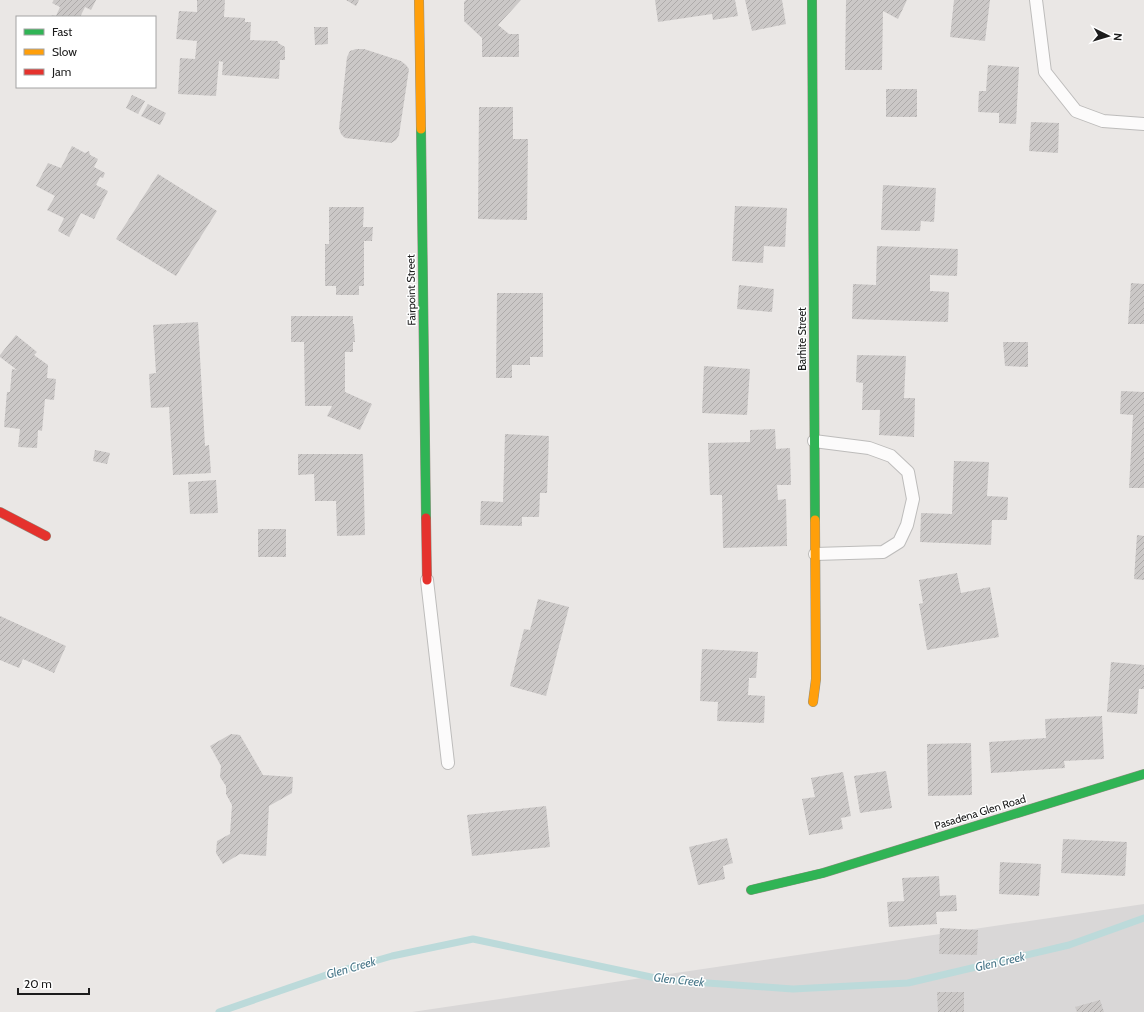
<svg xmlns="http://www.w3.org/2000/svg" width="1144" height="1012" font-family="Cabin,sans-serif">
<style>
.residential{fill:#d9d7d7}
.lines{fill:none;stroke-linecap:round;stroke-linejoin:round}
.stream{stroke:#bcdada;stroke-width:7}
.building{fill:url(#building-hatch)}
.lane-casing{stroke:#bdbcbb;stroke-width:14}
.fast-casing{stroke:#928f80;stroke-width:10}
.slow-casing{stroke:#928f80;stroke-width:10}
.jam-casing{stroke:#928f80;stroke-width:10}
.lane{stroke:#fcfbfb;stroke-width:12}
.fast{stroke:#30b455;stroke-width:9}
.slow{stroke:#ff9f0a;stroke-width:9}
.jam{stroke:#e5322d;stroke-width:9}
.labels{text-anchor:middle;stroke-width:3;stroke-linejoin:round;paint-order:stroke}
.street-label{font-size:11px;fill:#1c1c1c;stroke:#fff}
.water-label{font-size:12px;font-style:italic;fill:#4b798b;stroke:#fff}
</style>
<defs>
<pattern id="building-hatch" width="6" height="6" patternUnits="userSpaceOnUse"><rect width="6" height="6" fill="#cbc8c7"/><path d="M-1 1l2-2M0 6l6-6M5 7l2-2" fill="none" stroke="#aeabaa"/></pattern>
</defs>
<rect width="100%" height="100%" fill="#eae7e5"/>
<path class="residential" d="M 1144,904 L 1144,1012 L 412,1012 Z"/>
<g class="lines">
<path class="stream" d="M 219,1012 L 329,974 L 392,956 L 473,939 L 665,980 L 793,989 L 908,983 L 1069,945 L 1144,918"/>
</g>
<path class="building" d="M 54,0 L 96,0 L 91,10 L 85,7 L 80,17 L 51,17 L 52,15 L 56,16 L 60,7 L 52,3 Z
M 197,0 L 225,0 L 224,17 L 245,18 L 245,22 L 251,22 L 250,40 L 278,41 L 278,43 L 285,47 L 285,60 L 280,60 L 279,79 L 222,75 L 223,62 L 219,61 L 216,96 L 178,94 L 180,58 L 195,59 L 197,41 L 176,39 L 179,11 L 197,12 Z
M 346,0 L 359,0 L 356,6 Z
M 466,0 L 521,0 L 498,25 L 509,34 L 519,34 L 519,57 L 482,57 L 482,38 L 464,21 L 464,2 Z
M 655,0 L 735,0 L 738,16 L 713,20 L 712,14 L 658,22 Z
M 745,0 L 782,0 L 786,24 L 752,31 Z
M 846,0 L 907,0 L 898,19 L 883,11 L 882,70 L 845,70 Z
M 954,0 L 990,0 L 985,41 L 950,37 Z
M 314,27 L 328,27 L 328,44 L 315,45 Z
M 356,49 L 364,49 L 401,61 L 406,65 L 409,69 L 399,135 L 396,140 L 391,143 L 345,138 L 341,134 L 339,128 L 347,57 L 350,51 Z
M 988,65 L 1019,67 L 1016,124 L 999,123 L 999,113 L 978,112 L 979,91 L 986,91 Z
M 886,89 L 917,89 L 917,117 L 886,117 Z
M 132,95 L 145,101 L 138,114 L 126,108 Z
M 148,104 L 166,113 L 160,125 L 141,116 Z
M 479,107 L 513,107 L 513,139 L 528,139 L 527,220 L 478,219 Z
M 1031,122 L 1059,123 L 1058,153 L 1029,151 Z
M 72,146 L 85,153 L 89,151 L 90,155 L 98,159 L 94,167 L 105,173 L 103,178 L 100,177 L 96,185 L 108,191 L 94,219 L 81,213 L 69,237 L 58,231 L 64,218 L 47,210 L 55,196 L 36,186 L 48,163 L 61,168 Z
M 158,174 L 217,211 L 176,276 L 116,239 Z
M 883,185 L 936,188 L 934,222 L 921,221 L 920,231 L 881,230 Z
M 735,206 L 787,208 L 785,247 L 764,246 L 763,263 L 732,261 Z
M 329,207 L 364,207 L 363,227 L 373,227 L 372,241 L 364,241 L 364,286 L 359,286 L 359,295 L 336,295 L 336,286 L 325,286 L 325,244 L 329,244 Z
M 877,246 L 958,249 L 957,276 L 930,275 L 930,291 L 949,292 L 948,322 L 852,319 L 853,284 L 876,285 Z
M 1131,283 L 1144,284 L 1144,324 L 1128,324 Z
M 739,285 L 774,289 L 772,312 L 737,309 Z
M 497,293 L 543,293 L 543,357 L 530,357 L 530,365 L 512,365 L 512,378 L 496,378 Z
M 291,316 L 353,316 L 353,324 L 354,324 L 355,342 L 353,342 L 353,352 L 345,352 L 345,392 L 372,404 L 360,430 L 327,416 L 332,406 L 305,406 L 304,342 L 291,342 Z
M 198,322 L 205,446 L 209,445 L 211,473 L 173,475 L 169,407 L 151,408 L 149,374 L 156,373 L 153,325 Z
M 16,335 L 37,352 L 34,355 L 48,365 L 47,378 L 56,379 L 54,400 L 45,399 L 42,431 L 38,430 L 37,448 L 18,447 L 20,429 L 4,427 L 7,392 L 10,392 L 12,369 L 17,370 L 0,357 L 0,355 Z
M 1003,342 L 1028,342 L 1028,367 L 1005,366 Z
M 857,355 L 906,356 L 904,398 L 915,398 L 914,437 L 879,435 L 880,410 L 862,410 L 863,383 L 856,382 Z
M 704,366 L 750,369 L 747,415 L 702,413 Z
M 1121,391 L 1144,392 L 1144,488 L 1129,488 L 1133,415 L 1120,414 Z
M 775,429 L 776,449 L 790,448 L 791,485 L 777,485 L 778,500 L 786,499 L 787,546 L 723,548 L 722,495 L 710,495 L 708,443 L 750,442 L 750,430 Z
M 505,434 L 549,436 L 547,493 L 540,493 L 539,517 L 522,517 L 522,526 L 480,525 L 481,501 L 503,502 Z
M 95,450 L 110,453 L 107,464 L 93,461 Z
M 298,454 L 363,454 L 365,535 L 337,536 L 336,501 L 315,501 L 314,474 L 298,475 Z
M 954,461 L 989,462 L 987,496 L 1008,497 L 1007,520 L 992,520 L 991,545 L 920,542 L 921,513 L 952,514 Z
M 216,480 L 218,513 L 190,514 L 188,482 Z
M 258,529 L 286,529 L 286,557 L 258,557 Z
M 1137,535 L 1144,536 L 1144,580 L 1134,579 Z
M 957,573 L 961,593 L 990,587 L 999,637 L 927,650 L 919,604 L 923,603 L 919,580 Z
M 538,599 L 569,607 L 546,696 L 510,686 L 524,629 L 530,630 Z
M 0,616 L 66,646 L 54,673 L 23,659 L 19,668 L 0,660 Z
M 702,649 L 758,652 L 756,678 L 749,678 L 748,695 L 765,696 L 764,723 L 717,721 L 718,702 L 700,701 Z
M 1111,662 L 1144,665 L 1144,689 L 1139,689 L 1137,714 L 1107,712 Z
M 1102,716 L 1104,759 L 1064,761 L 1065,768 L 991,773 L 989,742 L 1046,738 L 1045,719 Z
M 231,734 L 240,735 L 263,775 L 293,777 L 292,793 L 269,806 L 266,856 L 240,854 L 223,864 L 216,853 L 217,841 L 230,834 L 232,805 L 226,794 L 226,786 L 220,777 L 221,766 L 210,746 Z
M 971,743 L 972,795 L 928,796 L 927,744 Z
M 886,771 L 892,808 L 860,813 L 854,776 Z
M 843,772 L 851,816 L 841,818 L 843,829 L 809,835 L 802,799 L 815,797 L 811,778 Z
M 546,806 L 550,847 L 472,856 L 467,815 Z
M 727,838 L 733,863 L 723,866 L 725,879 L 698,885 L 689,847 Z
M 1063,839 L 1127,842 L 1125,876 L 1061,873 Z
M 1000,862 L 1041,864 L 1039,896 L 999,894 Z
M 939,876 L 940,896 L 956,895 L 957,911 L 936,912 L 937,924 L 889,927 L 887,902 L 904,901 L 902,878 Z
M 940,928 L 978,930 L 977,955 L 939,954 Z
M 937,992 L 964,992 L 964,1012 L 938,1012 Z
M 1100,1000 L 1104,1012 L 1077,1012 L 1075,1007 Z"/>
<g class="lines">
<g class="lane-casing">
<path id="lane" d="M 1036,0 L 1045,72 L 1076,111 L 1103,121 L 1144,124
M 814,441 L 869,448 L 891,456 L 908,472 L 913,499 L 907,525 L 899,542 L 883,552 L 815,554
M 427,580 L 448,763"/>
</g>
<g class="fast-casing">
<path id="fast" d="M 812,0 L 815,520
M 421,129 L 426,518
M 751,890 L 823,873 L 1144,774"/>
</g>
<g class="slow-casing">
<path id="slow" d="M 419,0 L 421,129
M 813,702 L 816,679 L 815,520"/>
</g>
<g class="jam-casing">
<path id="jam" d="M 0,512 L 46,536
M 426,518 L 427,580"/>
</g>
<use href="#lane" class="lane"/>
<use href="#fast" class="fast"/>
<use href="#slow" class="slow"/>
<use href="#jam" class="jam"/>
</g>
<g class="labels">
<g class="street-label">
<text transform="translate(411 290) rotate(-91)" y="4">Fairpoint Street</text>
<text transform="translate(802 339) rotate(-90)" y="4">Barhite Street</text>
<text transform="translate(980 812) rotate(-17)" y="4">Pasadena Glen Road</text>
</g>
<g class="water-label">
<text transform="translate(1000 962) rotate(-13)" y="4">Glen Creek</text>
<text transform="translate(351 968) rotate(-16)" y="4">Glen Creek</text>
<text transform="translate(679 980) rotate(6)" y="4">Glen Creek</text>
</g>
</g>
<rect x="16" y="16" width="140" height="72" fill="#ffffff" stroke="#a4a4a4"/>
<rect x="24" y="29" width="20" height="6" fill="#30b455" stroke="#a4a4a4"/>
<text x="52" y="36" font-size="12" fill="#1c1c1c">Fast</text>
<rect x="24" y="49" width="20" height="6" fill="#ff9f0a" stroke="#a4a4a4"/>
<text x="52" y="56" font-size="12" fill="#1c1c1c">Slow</text>
<rect x="24" y="69" width="20" height="6" fill="#e5322d" stroke="#a4a4a4"/>
<text x="52" y="76" font-size="12" fill="#1c1c1c">Jam</text>
<g transform="translate(1108 36) rotate(95)" stroke="#ffffff" stroke-width="3" paint-order="stroke">
<path d="M0-3L7 15L0 10L-7 15Z" fill="#1c1c1c"/>
<text y="-6" font-size="11" font-weight="bold" text-anchor="middle" fill="#1c1c1c">N</text>
</g>
<path d="M18 988v6h71v-6" fill="none" stroke="#1c1c1c" stroke-width="2"/>
<text x="24" y="988" font-size="12" fill="#1c1c1c" stroke="#ffffff" stroke-width="3" paint-order="stroke">20 m</text>
</svg>
